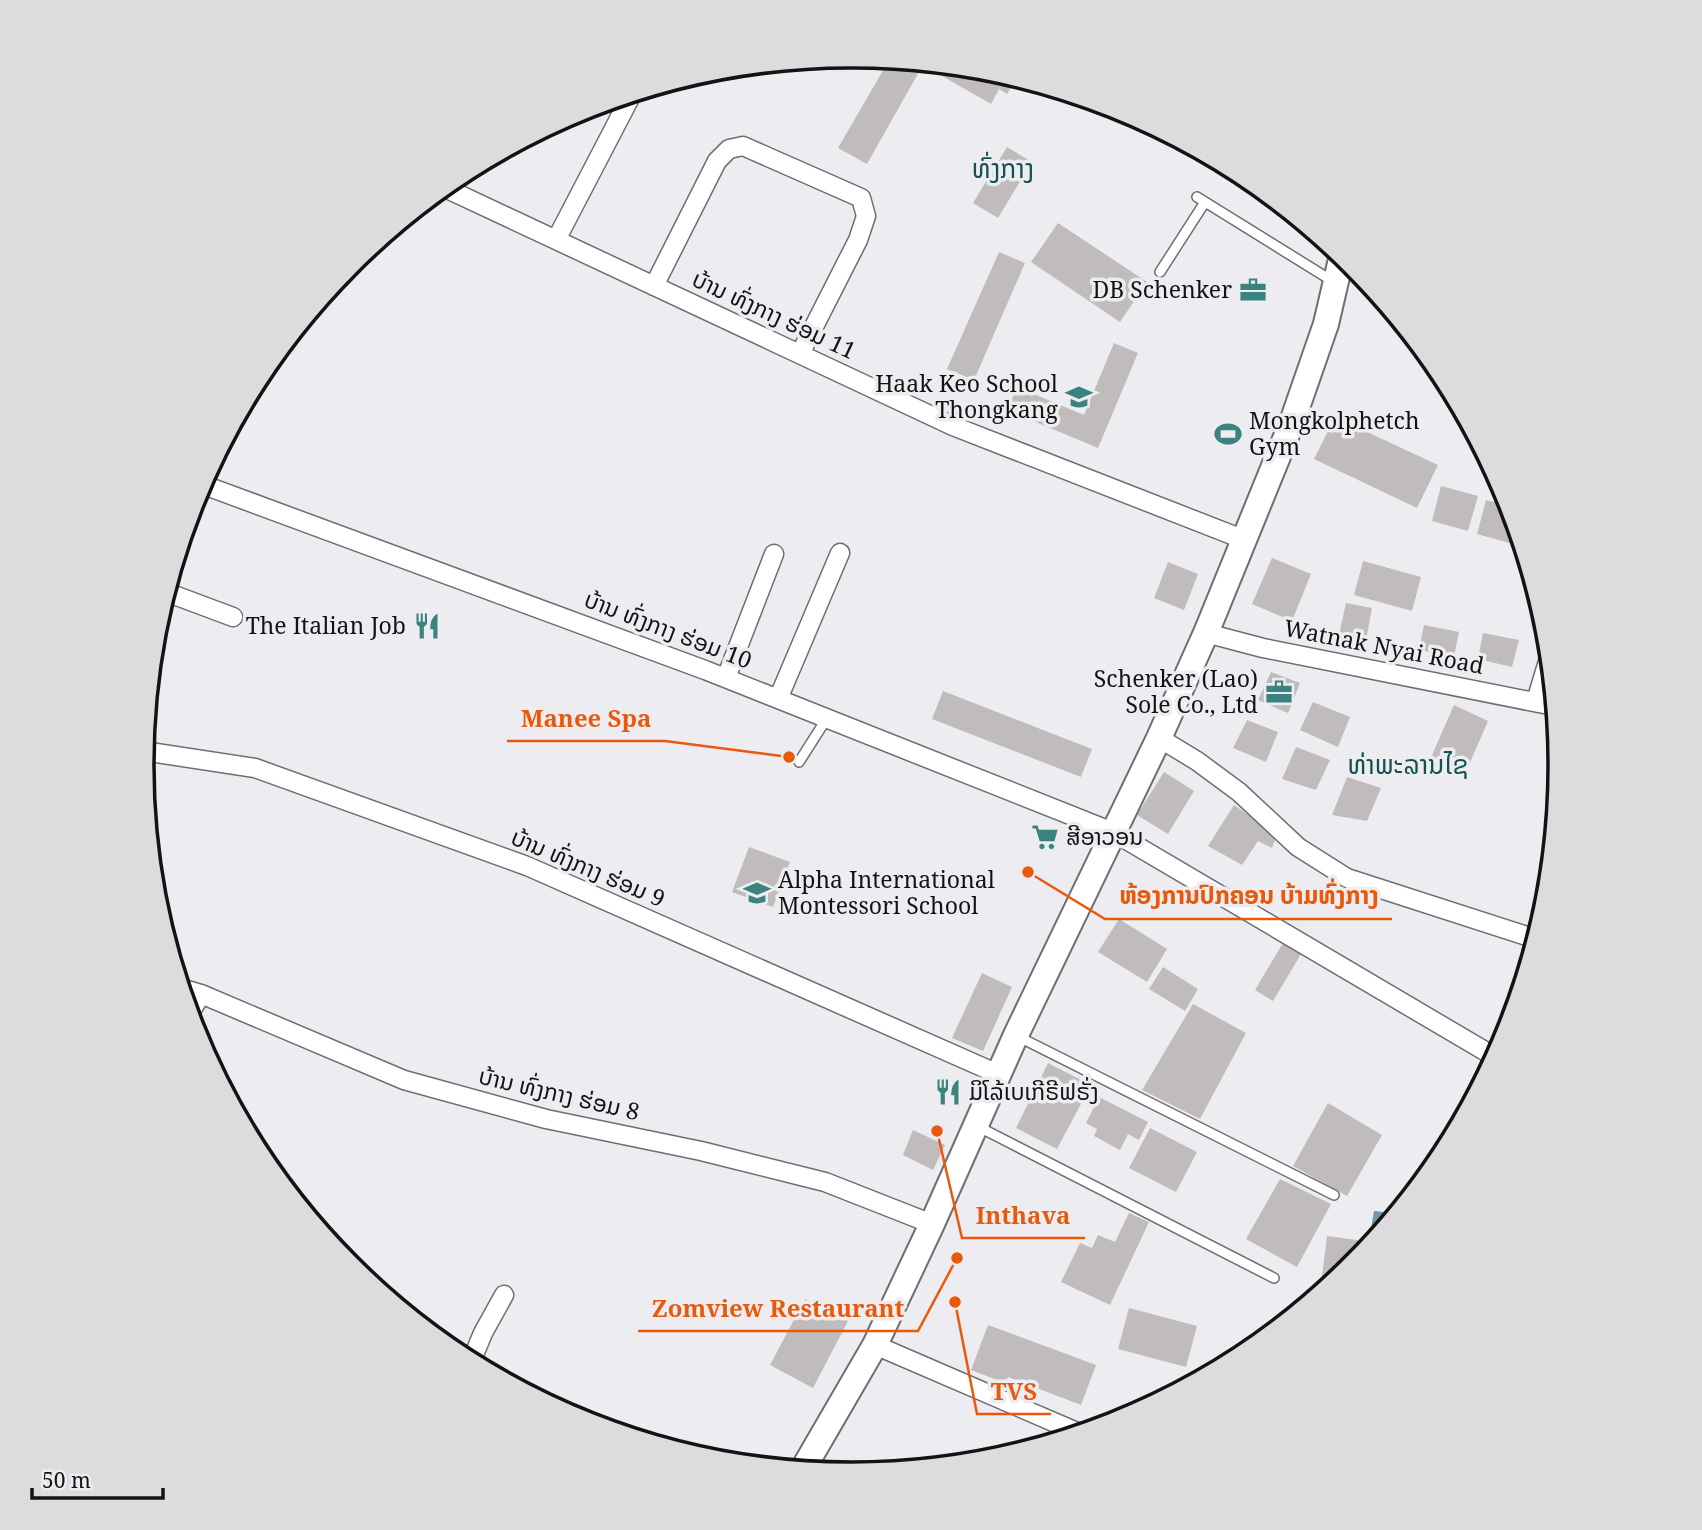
<svg xmlns="http://www.w3.org/2000/svg" width="1702" height="1530" font-family="'Noto Serif','Noto Sans Lao',serif">
<style>
.water{fill:#7395a9}
.building{fill:#c0bcbb}
.lines{fill:none;stroke-linecap:round;stroke-linejoin:round}
.lane-casing{stroke:#6e6e71;stroke-width:12}
.street-casing{stroke:#6e6e71;stroke-width:21}
.secondary-casing{stroke:#6e6e71;stroke-width:28}
.lane{stroke:#fff;stroke-width:9}
.street{stroke:#fff;stroke-width:18}
.secondary{stroke:#fff;stroke-width:24}
.labels{text-anchor:middle;stroke-width:7;stroke-linejoin:round;paint-order:stroke}
.poi-label{font-size:23px;fill:#131314;stroke:#edecf0;text-anchor:end}
.street-label{font-size:23px;fill:#131314;stroke:#edecf0}
.quarter-label{font-size:26px;fill:#14514e;stroke:#edecf0}
.rim{fill:none;stroke:#131314;stroke-width:3.5}
.leader{fill:none;stroke:#e8590c;stroke-width:2.5}
.callout-dot{fill:#e8590c;stroke:#edecf0;stroke-width:2.5}
.callout-label{font-size:24px;text-anchor:middle;font-weight:bold;fill:#e8590c;stroke:#edecf0;stroke-width:7;stroke-linejoin:round;paint-order:stroke}
</style>
<rect width="100%" height="100%" fill="#edecf0"/>
<path class="water" d="M 1374,1211 L 1396,1213 L 1382,1231 L 1371,1229 Z"/>
<path class="building" d="M 889,60 L 924,63 L 867,164 L 838,148 Z
M 947,66 L 988,70 L 993,72 L 994,71 L 1025,80 L 1021,87 L 1014,83 L 1007,94 L 999,89 L 991,104 L 942,76 Z
M 1007,147 L 1032,162 L 998,218 L 973,203 Z
M 1058,223 L 1147,282 L 1120,322 L 1031,262 Z
M 999,252 L 1025,263 L 974,380 L 947,369 Z
M 1114,343 L 1138,353 L 1098,448 L 1007,410 L 1017,387 L 1084,415 Z
M 1335,417 L 1438,465 L 1417,508 L 1314,459 Z
M 1441,486 L 1478,496 L 1468,531 L 1432,521 Z
M 1486,500 L 1510,506 L 1517,530 L 1513,544 L 1477,534 Z
M 1518,533 L 1522,547 L 1515,545 Z
M 1272,558 L 1311,574 L 1292,621 L 1252,604 Z
M 1363,561 L 1421,577 L 1412,611 L 1354,595 Z
M 1168,562 L 1198,574 L 1184,610 L 1154,598 Z
M 1346,603 L 1372,608 L 1366,640 L 1339,635 Z
M 1424,625 L 1459,632 L 1454,656 L 1419,650 Z
M 1483,633 L 1519,640 L 1512,667 L 1478,659 Z
M 1271,672 L 1300,683 L 1288,713 L 1258,700 Z
M 943,691 L 1092,749 L 1081,777 L 932,719 Z
M 1313,702 L 1350,717 L 1338,747 L 1300,730 Z
M 1454,705 L 1488,721 L 1465,774 L 1429,762 Z
M 1247,720 L 1278,732 L 1266,762 L 1233,748 Z
M 1296,747 L 1330,760 L 1316,790 L 1282,779 Z
M 1164,772 L 1194,791 L 1168,834 L 1137,815 Z
M 1347,777 L 1381,788 L 1367,821 L 1332,815 Z
M 1234,805 L 1277,835 L 1272,848 L 1258,841 L 1242,865 L 1208,846 Z
M 749,847 L 790,862 L 773,907 L 732,892 Z
M 1119,919 L 1167,949 L 1147,982 L 1098,952 Z
M 1283,943 L 1301,954 L 1273,1001 L 1255,990 Z
M 1163,967 L 1198,989 L 1185,1011 L 1149,989 Z
M 982,973 L 1012,987 L 983,1051 L 952,1038 Z
M 1193,1004 L 1246,1033 L 1200,1119 L 1142,1090 Z
M 1048,1063 L 1091,1085 L 1057,1149 L 1016,1128 Z
M 1099,1097 L 1148,1122 L 1139,1140 L 1128,1134 L 1120,1150 L 1094,1136 L 1097,1129 L 1086,1123 Z
M 1328,1103 L 1382,1135 L 1347,1196 L 1293,1166 Z
M 1150,1128 L 1197,1152 L 1176,1192 L 1129,1168 Z
M 913,1130 L 945,1145 L 933,1170 L 903,1155 Z
M 1280,1179 L 1331,1204 L 1297,1267 L 1246,1239 Z
M 1129,1213 L 1149,1222 L 1110,1305 L 1061,1282 L 1080,1243 L 1092,1248 L 1098,1235 L 1115,1242 Z
M 1327,1236 L 1372,1242 L 1352,1267 L 1320,1293 Z
M 805,1299 L 848,1321 L 813,1388 L 770,1365 Z
M 1129,1308 L 1197,1326 L 1186,1367 L 1118,1349 Z
M 988,1325 L 1096,1365 L 1081,1405 L 1008,1377 L 1005,1383 L 971,1370 Z"/>
<g class="lines">
<g class="lane-casing">
<path id="lane" d="M 1197,197 L 1334,282
M 1160,272 L 1205,202
M 799,762 L 827,718
M 1017,1036 L 1334,1195
M 977,1126 L 1274,1278"/>
</g>
<g class="street-casing">
<path id="street" d="M 443,187 L 953,426 L 1245,540
M 556,240 L 632,94
M 654,286 L 717,161 L 729,149 L 743,146 L 861,198 L 866,216 L 858,240 L 800,354
M 201,484 L 705,670 L 1113,832 L 1495,1057
M 166,592 L 233,617
M 1206,633 L 1263,648 L 1554,706
M 726,678 L 774,554
M 778,699 L 840,553
M 1536,701 L 1549,658
M 1159,738 L 1197,761 L 1239,792 L 1298,847 L 1347,878 L 1536,939
M 143,751 L 255,768 L 527,866 L 998,1074
M 181,988 L 201,994 L 404,1080 L 546,1119 L 701,1151 L 825,1182 L 932,1224
M 189,1015 L 201,994
M 875,1345 L 1079,1433
M 471,1362 L 483,1333 L 504,1295"/>
</g>
<g class="secondary-casing">
<path id="secondary" d="M 803,1469 L 875,1345 L 932,1224 L 1016,1035 L 1159,738 L 1206,633 L 1292,422 L 1326,324 L 1342,255"/>
</g>
<use href="#lane" class="lane"/>
<use href="#street" class="street"/>
<use href="#secondary" class="secondary"/>
</g>
<defs>
<g id="office-bare" transform="scale(2.1)"><path d="M-6-3h4V-5.5h4V-3h4V5H-6ZM-1-4.5V-3h2v-1.5ZM-6 0V1H6V0Z" fill="#3b837f" stroke="#edecf0" stroke-width="2.5" paint-order="stroke"/></g>
<g id="school-bare" transform="scale(2.1)"><path d="M0-5L7-2L0 1L-7-2ZM-4 1L0 2.5L4 1V4Q0 6-4 4Z" fill="#3b837f" stroke="#edecf0" stroke-width="2.5" paint-order="stroke"/></g>
<g id="stadium-bare" transform="scale(2.1)"><path d="M0-5a6.5 5 0 1 0 0 10a6.5 5 0 1 0 0-10ZM-3.5-1.8h7v3.6h-7Z" fill="#3b837f" stroke="#edecf0" stroke-width="2.5" paint-order="stroke"/></g>
<g id="restaurant-bare" transform="scale(2.1)"><path d="M-5-6h1v4h1v-4h1v4h1v-4h1v5L-1.5 .5V6h-2V.5L-5-1ZM5-6V6H3V1.5H1.5Q1.5-4 5-6Z" fill="#3b837f" stroke="#edecf0" stroke-width="2.5" paint-order="stroke"/></g>
<g id="supermarket-bare" transform="scale(2.1)"><path d="M-6-5.5h2.5l.6 2H6L4.5 2H-2.5L-4.4-4H-6ZM-1.5 3.2a1.3 1.3 0 1 0 .1 0ZM3 3.2a1.3 1.3 0 1 0 .1 0Z" fill="#3b837f" stroke="#edecf0" stroke-width="2.5" paint-order="stroke"/></g>
</defs>
<g fill-rule="evenodd">
<use href="#office-bare" x="1253" y="290"/>
<use href="#school-bare" x="1079" y="397"/>
<use href="#stadium-bare" x="1228" y="434"/>
<use href="#restaurant-bare" x="427" y="626"/>
<use href="#office-bare" x="1279" y="692"/>
<use href="#supermarket-bare" x="1045" y="837"/>
<use href="#school-bare" x="757" y="893"/>
<use href="#restaurant-bare" x="948" y="1092"/>
</g>
<g class="labels">
<g class="poi-label">
<text x="1232" y="298">DB Schenker</text>
<text x="1058" y="392">Haak Keo School<tspan x="1058" dy="26">Thongkang</tspan></text>
<text x="1249" y="429" text-anchor="start">Mongkolphetch<tspan x="1249" dy="26">Gym</tspan></text>
<text x="406" y="634">The Italian Job</text>
<text x="1258" y="687">Schenker (Lao)<tspan x="1258" dy="26">Sole Co., Ltd</tspan></text>
<text x="1066" y="845" text-anchor="start">ສີອາວອນ</text>
<text x="778" y="888" text-anchor="start">Alpha International<tspan x="778" dy="26">Montessori School</tspan></text>
<text x="969" y="1100" text-anchor="start">ມິໂລ້ເບເກີຣີຟຣັ່ງ</text>
</g>
<g class="street-label">
<text transform="translate(774 315) rotate(25)" y="8">ບ້ານ ທົ່ງກາງ ຮ່ອມ 11</text>
<text transform="translate(668 630) rotate(21)" y="8">ບ້ານ ທົ່ງກາງ ຮ່ອມ 10</text>
<text transform="translate(1384 647) rotate(11)" y="8">Watnak Nyai Road</text>
<text transform="translate(588 868) rotate(23)" y="8">ບ້ານ ທົ່ງກາງ ຮ່ອມ 9</text>
<text transform="translate(559 1094) rotate(13)" y="8">ບ້ານ ທົ່ງກາງ ຮ່ອມ 8</text>
</g>
<g class="quarter-label">
<text x="1003" y="178">ທົ່ງກາງ</text>
<text x="1408" y="774">ທ່າພະລານໄຊ</text>
</g>
</g>
<path d="M0 0H1702V1530H0ZM154 765a697 697 0 1 1 1394 0a697 697 0 1 1-1394 0Z" fill="#dcdbde" fill-rule="evenodd"/>
<path class="rim" d="M154 765a697 697 0 1 1 1394 0a697 697 0 1 1-1394 0Z"/>
<path class="leader" d="M789 757L665 741H507M1028 872L1105 919H1392M937 1131L962 1238H1085M957 1258L918 1331H638M955 1302L977 1414H1051"/>
<g class="callout-dot">
<circle cx="789" cy="757" r="7"/>
<circle cx="1028" cy="872" r="7"/>
<circle cx="937" cy="1131" r="7"/>
<circle cx="957" cy="1258" r="7"/>
<circle cx="955" cy="1302" r="7"/>
</g>
<g class="callout-label">
<text x="586" y="727">Manee Spa</text>
<text x="1249" y="904">ຫ້ອງການປົກຄອນ ບ້າມທົ່ງກາງ</text>
<text x="1023" y="1224">Inthava</text>
<text x="778" y="1317">Zomview Restaurant</text>
<text x="1014" y="1400">TVS</text>
</g>
<path d="M32 1488v10h131v-10" fill="none" stroke="#131314" stroke-width="3.5"/>
<text x="42" y="1488" font-size="21" fill="#131314" stroke="#edecf0" stroke-width="5" paint-order="stroke">50 m</text>
</svg>
